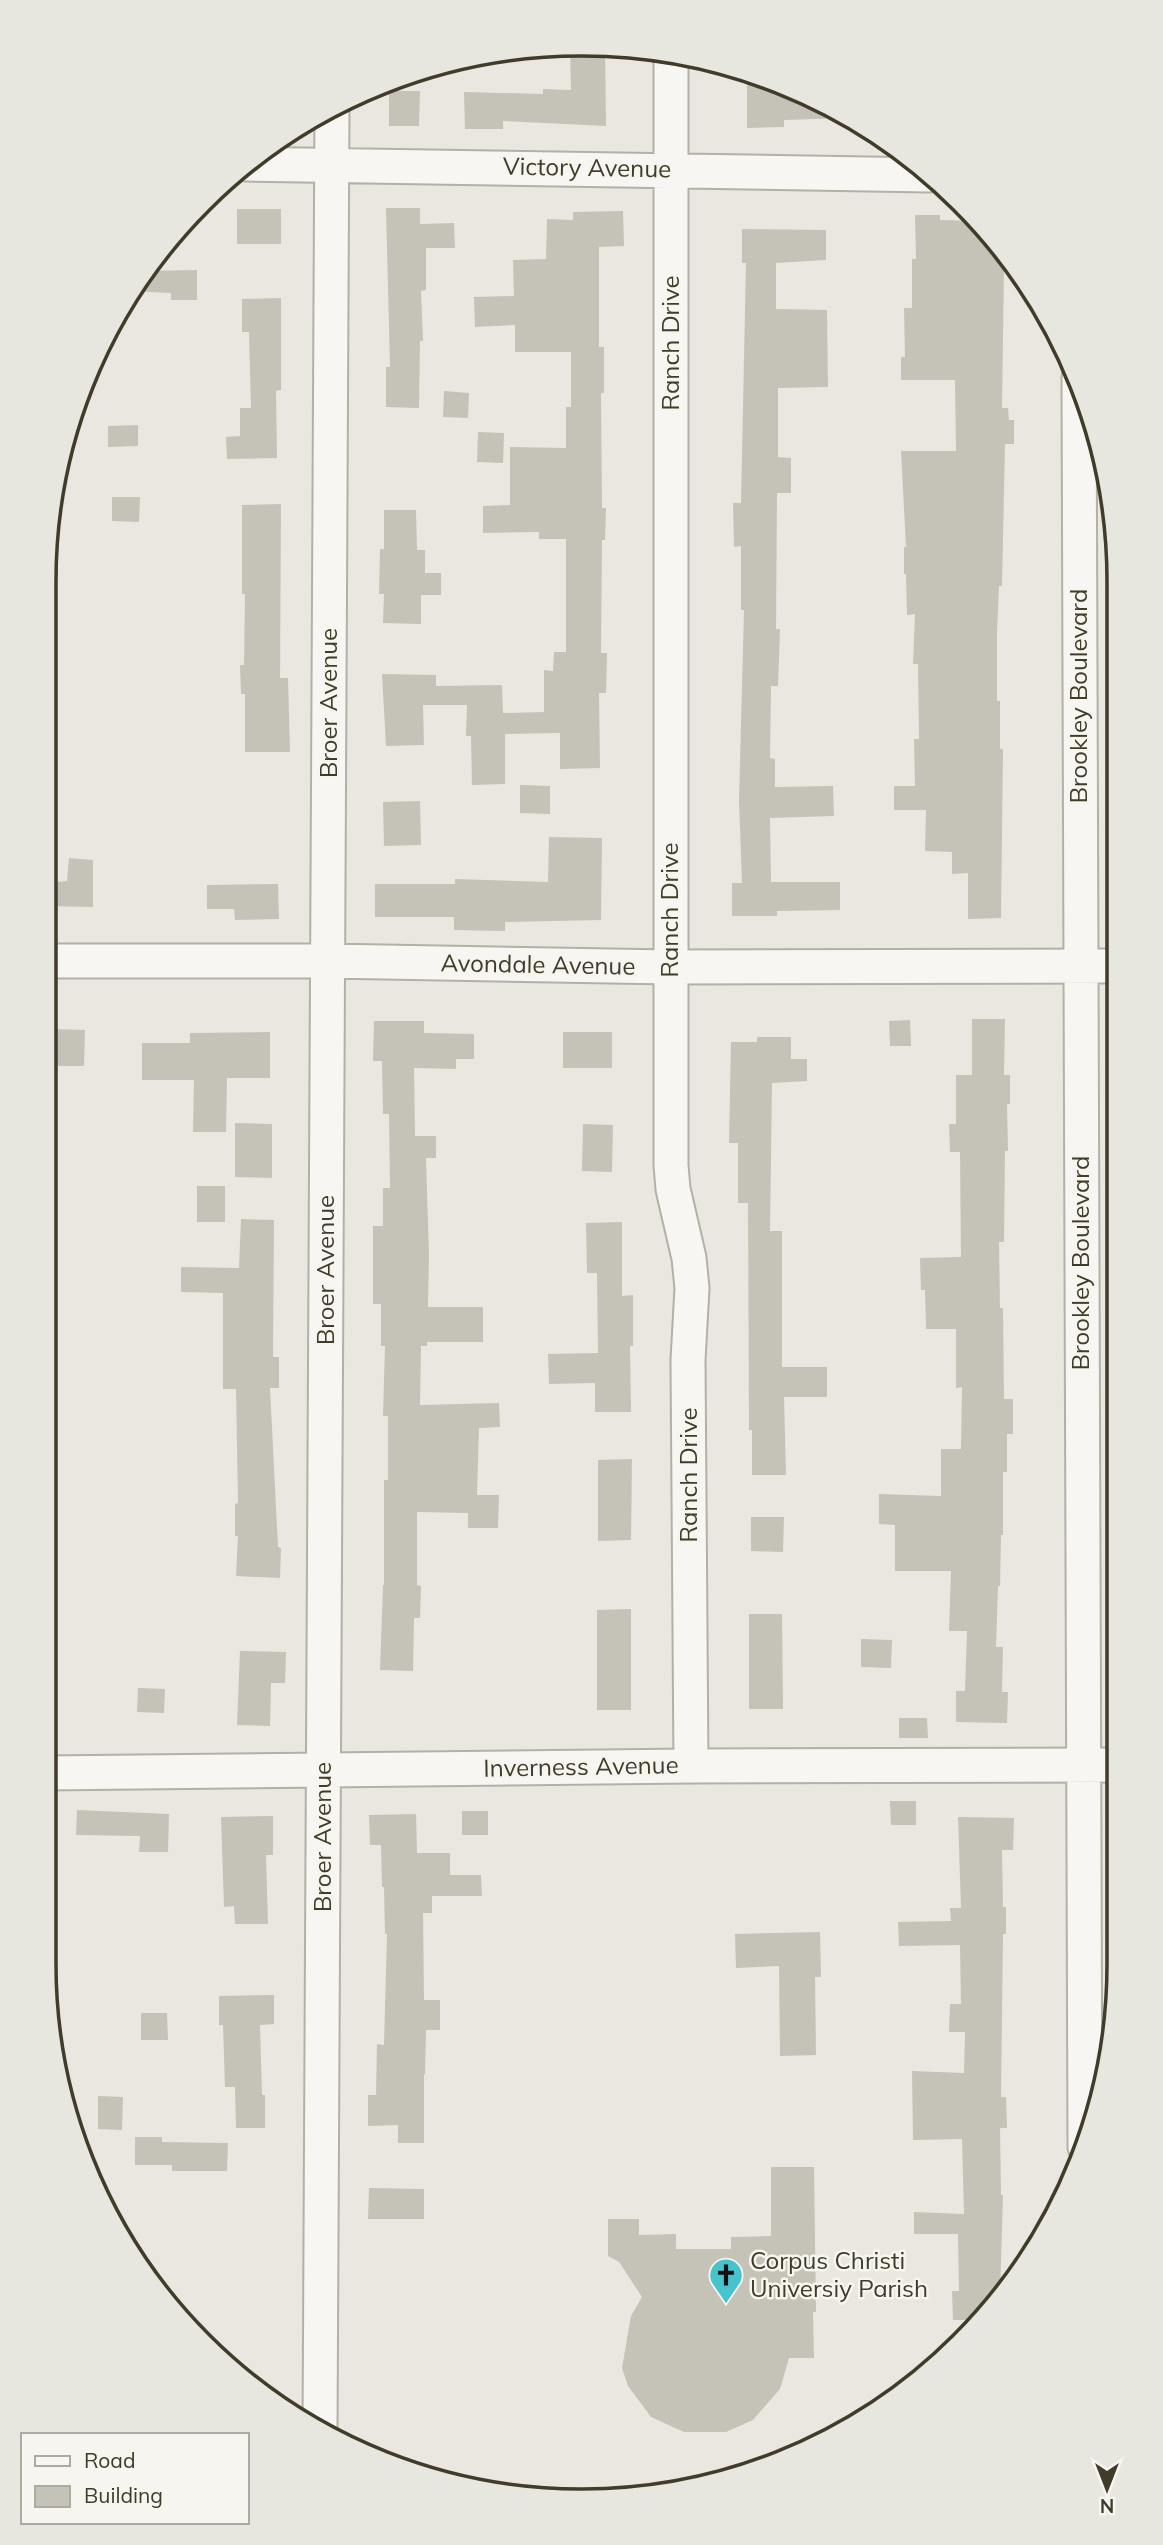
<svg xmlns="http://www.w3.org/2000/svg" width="1163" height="2545" font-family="Mulish,sans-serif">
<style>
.building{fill:#c5c3b7}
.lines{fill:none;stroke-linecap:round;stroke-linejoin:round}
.minor-casing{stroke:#b3b0a5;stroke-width:37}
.minor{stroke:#f7f6f2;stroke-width:33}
.labels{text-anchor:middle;stroke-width:5;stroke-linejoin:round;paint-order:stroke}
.street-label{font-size:24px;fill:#403c29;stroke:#f6f5ef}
.poi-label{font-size:24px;fill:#403c29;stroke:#f6f5ef;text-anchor:start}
.rim{fill:none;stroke:#403c29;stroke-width:3.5}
</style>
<rect width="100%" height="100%" fill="#e9e7e0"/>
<path class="building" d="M 581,44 L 605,46 L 606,126 L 503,121 L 503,129 L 465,129 L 464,92 L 543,94 L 543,89 L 571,90 L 570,45 Z
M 747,72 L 787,85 L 846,118 L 784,120 L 784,127 L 747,128 Z
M 389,91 L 420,91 L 419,126 L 389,126 Z
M 386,208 L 420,208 L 420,224 L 454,223 L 455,248 L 426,248 L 426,290 L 421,291 L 423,341 L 420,341 L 419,408 L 386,407 L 386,367 L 390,367 Z
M 237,209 L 281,209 L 281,244 L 237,244 Z
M 623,211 L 624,246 L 599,247 L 599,347 L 604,347 L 604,393 L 601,393 L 602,508 L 606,508 L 605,540 L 602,540 L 601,653 L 607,653 L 606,693 L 599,693 L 600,768 L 560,769 L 560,733 L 505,734 L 505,784 L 472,785 L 471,736 L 466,736 L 467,705 L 423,705 L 424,745 L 386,746 L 382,674 L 436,675 L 436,686 L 502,685 L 503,713 L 544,712 L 544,670 L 553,671 L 554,652 L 566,652 L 566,539 L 539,539 L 539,532 L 483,533 L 483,506 L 510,505 L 510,447 L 566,448 L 566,407 L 571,407 L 571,352 L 515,352 L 515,325 L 475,327 L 474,297 L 514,296 L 513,260 L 546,259 L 547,219 L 573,220 L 573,212 Z
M 915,215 L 940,215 L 940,220 L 975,221 L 1002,248 L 1002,267 L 1004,267 L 1002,408 L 1008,408 L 1009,420 L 1014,420 L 1014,444 L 1005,444 L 1002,586 L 999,586 L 997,632 L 997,701 L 1000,701 L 1000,749 L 1003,749 L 1001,918 L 968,919 L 968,873 L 952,874 L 952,852 L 925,851 L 926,810 L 894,810 L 894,786 L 915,786 L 914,739 L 919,739 L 918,664 L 913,664 L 915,614 L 907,615 L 906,574 L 904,574 L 904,547 L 906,547 L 901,451 L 956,451 L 955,380 L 901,380 L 901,357 L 905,357 L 904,308 L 912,308 L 912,259 L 916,259 Z
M 742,229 L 826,230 L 826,260 L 776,263 L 776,309 L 827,310 L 828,387 L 778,388 L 778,457 L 791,458 L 791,493 L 777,493 L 776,629 L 780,629 L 778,686 L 771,686 L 770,758 L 775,759 L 775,787 L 833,786 L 834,816 L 770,818 L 771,882 L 840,882 L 840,910 L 777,911 L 777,916 L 732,916 L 732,883 L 742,883 L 739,801 L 744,610 L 741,610 L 741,546 L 734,547 L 733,503 L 741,503 L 746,263 L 742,263 Z
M 197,270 L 197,300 L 171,300 L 171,293 L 130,291 L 144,271 Z
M 281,298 L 281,390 L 276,391 L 277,458 L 227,459 L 226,437 L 240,436 L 240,408 L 251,408 L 249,332 L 242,332 L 242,299 Z
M 444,391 L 469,393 L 468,418 L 443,417 Z
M 138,425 L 138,446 L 108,447 L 108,426 Z
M 478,432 L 504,433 L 503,463 L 477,462 Z
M 112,497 L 140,497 L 139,522 L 112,521 Z
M 281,504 L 280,678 L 288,678 L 290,752 L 245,752 L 245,694 L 241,694 L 240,665 L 244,665 L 245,594 L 242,594 L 242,505 Z
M 384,510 L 416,510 L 417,550 L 425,550 L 425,573 L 441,573 L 441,595 L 421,595 L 421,624 L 383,623 L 384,594 L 379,594 L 380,549 L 384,549 Z
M 520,785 L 550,786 L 550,814 L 520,813 Z
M 420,801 L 421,845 L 384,846 L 383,802 Z
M 549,837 L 602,838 L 601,920 L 505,922 L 505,931 L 454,930 L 454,917 L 375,917 L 375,884 L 455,884 L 455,879 L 548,882 Z
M 69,858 L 93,860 L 93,907 L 44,906 L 44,883 L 67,881 Z
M 278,884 L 279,919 L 235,920 L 234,909 L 207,909 L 207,885 Z
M 972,1019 L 1005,1019 L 1004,1075 L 1010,1075 L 1010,1104 L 1007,1104 L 1008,1151 L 1005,1151 L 1004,1242 L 999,1242 L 1000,1308 L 1003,1308 L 1004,1399 L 1013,1399 L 1013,1434 L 1007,1434 L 1007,1472 L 1003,1472 L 1003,1535 L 1001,1535 L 1000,1586 L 998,1586 L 996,1647 L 1003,1647 L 1002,1692 L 1008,1692 L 1007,1723 L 956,1722 L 956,1691 L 965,1691 L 967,1631 L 949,1631 L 951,1571 L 895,1571 L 895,1525 L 879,1524 L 879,1494 L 941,1496 L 941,1449 L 961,1449 L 962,1387 L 956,1388 L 956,1329 L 926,1329 L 925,1290 L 921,1290 L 920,1258 L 961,1257 L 960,1152 L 950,1152 L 949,1124 L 956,1124 L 956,1075 L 972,1075 Z
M 910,1020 L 911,1046 L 890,1046 L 889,1021 Z
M 374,1021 L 424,1021 L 424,1033 L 474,1034 L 474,1059 L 456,1059 L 456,1069 L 414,1068 L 415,1136 L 436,1136 L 436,1158 L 426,1158 L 429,1255 L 428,1307 L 483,1307 L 483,1342 L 427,1342 L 427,1346 L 421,1346 L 420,1405 L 499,1403 L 500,1427 L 479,1428 L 477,1495 L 499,1495 L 498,1528 L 468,1528 L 468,1513 L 417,1512 L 417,1585 L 421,1586 L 420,1618 L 414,1618 L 413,1671 L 380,1670 L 383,1585 L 384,1585 L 384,1480 L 388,1480 L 388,1416 L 383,1416 L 385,1346 L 381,1346 L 381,1304 L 373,1304 L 373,1226 L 383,1226 L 383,1188 L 390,1188 L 389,1114 L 383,1114 L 382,1061 L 373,1061 Z
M 53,1029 L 85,1030 L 84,1066 L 52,1066 Z
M 270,1032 L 270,1078 L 227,1078 L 226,1132 L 193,1132 L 194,1080 L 142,1080 L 142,1043 L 190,1043 L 190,1033 Z
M 563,1032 L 612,1032 L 612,1068 L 563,1068 Z
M 757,1037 L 791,1037 L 791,1059 L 807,1059 L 807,1081 L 772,1083 L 770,1231 L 782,1231 L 782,1367 L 827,1367 L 827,1397 L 784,1397 L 786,1475 L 752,1475 L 752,1430 L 749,1430 L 748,1203 L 738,1203 L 738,1143 L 729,1143 L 731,1042 L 757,1042 Z
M 235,1123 L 272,1124 L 272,1178 L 235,1177 Z
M 583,1124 L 613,1125 L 612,1172 L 582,1171 Z
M 197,1186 L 225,1186 L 225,1222 L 197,1222 Z
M 241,1219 L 274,1220 L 273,1357 L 279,1357 L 279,1388 L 270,1388 L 278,1547 L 281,1548 L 280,1578 L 236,1576 L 238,1536 L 235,1536 L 235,1504 L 238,1503 L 236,1389 L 223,1389 L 223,1293 L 181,1292 L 181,1267 L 239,1268 Z
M 622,1222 L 622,1296 L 633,1295 L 633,1346 L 630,1346 L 631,1412 L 595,1412 L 595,1383 L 549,1384 L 548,1354 L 598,1353 L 597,1273 L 587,1273 L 586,1223 Z
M 632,1459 L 631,1540 L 598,1541 L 598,1460 Z
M 751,1517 L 784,1517 L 783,1552 L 751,1551 Z
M 631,1609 L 631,1710 L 597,1710 L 597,1610 Z
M 749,1614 L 782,1614 L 783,1709 L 749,1709 Z
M 861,1639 L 892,1640 L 891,1668 L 861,1667 Z
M 240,1651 L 286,1652 L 285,1683 L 271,1683 L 270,1726 L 237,1725 Z
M 138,1688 L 165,1689 L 164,1713 L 137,1712 Z
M 899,1718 L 927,1718 L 928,1738 L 899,1738 Z
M 890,1801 L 916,1801 L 916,1825 L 891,1825 Z
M 77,1810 L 169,1814 L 168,1852 L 139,1852 L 140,1836 L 76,1835 Z
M 462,1811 L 488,1811 L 488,1835 L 462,1835 Z
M 416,1814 L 417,1853 L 450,1853 L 450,1875 L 481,1875 L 482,1896 L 432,1896 L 432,1913 L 423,1913 L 424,2000 L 440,2000 L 440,2030 L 426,2030 L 425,2075 L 424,2074 L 424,2143 L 398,2143 L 398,2125 L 368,2126 L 368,2095 L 376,2095 L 377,2044 L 384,2045 L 387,1934 L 385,1934 L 384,1887 L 382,1887 L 381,1845 L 370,1845 L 369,1815 Z
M 273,1816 L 273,1855 L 266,1855 L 268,1924 L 235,1924 L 234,1906 L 224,1907 L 221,1817 Z
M 958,1817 L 1014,1818 L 1013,1850 L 1002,1850 L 1003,1907 L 1006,1907 L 1006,1934 L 1003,1934 L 1001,2097 L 1006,2097 L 1007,2128 L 1000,2128 L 1001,2195 L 1003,2195 L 1000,2296 L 984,2320 L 953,2320 L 952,2291 L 959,2291 L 958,2234 L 914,2234 L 914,2212 L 964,2214 L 962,2139 L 913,2140 L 912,2071 L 964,2073 L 965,2032 L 949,2032 L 950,2004 L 961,2004 L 960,1945 L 899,1946 L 898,1922 L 951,1921 L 950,1908 L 961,1908 Z
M 820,1932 L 821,1977 L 815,1977 L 816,2055 L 780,2056 L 779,1966 L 736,1968 L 735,1934 Z
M 274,1995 L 274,2024 L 260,2025 L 262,2095 L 265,2095 L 265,2128 L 236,2128 L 235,2087 L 225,2087 L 223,2025 L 219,2025 L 219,1996 Z
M 141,2013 L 167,2013 L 168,2040 L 141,2040 Z
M 98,2096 L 123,2097 L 122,2130 L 98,2129 Z
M 135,2137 L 162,2137 L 162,2142 L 228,2143 L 227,2171 L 172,2171 L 172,2165 L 135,2165 Z
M 771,2167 L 814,2167 L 816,2312 L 813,2312 L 814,2358 L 789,2358 L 780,2389 L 753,2420 L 726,2432 L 684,2432 L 651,2417 L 628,2386 L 622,2368 L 631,2316 L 642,2297 L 619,2262 L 608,2256 L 608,2219 L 639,2219 L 639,2235 L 676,2234 L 676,2249 L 731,2249 L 731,2237 L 771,2236 Z
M 369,2188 L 424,2189 L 424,2219 L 368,2219 Z"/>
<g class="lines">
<g class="minor-casing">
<path id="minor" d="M 671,53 L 671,1165 L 673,1189 L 689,1258 L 692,1288 L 688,1360 L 691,1766
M 246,164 L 929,175
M 1079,378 C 1079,968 1085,1558 1085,2147
M 44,961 L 328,961 L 670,967 L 1116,966
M 44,1773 L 691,1766 L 1119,1765
M 320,2432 L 332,108"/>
</g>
<use href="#minor" class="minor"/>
</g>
<defs>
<g id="church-pin" transform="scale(1.75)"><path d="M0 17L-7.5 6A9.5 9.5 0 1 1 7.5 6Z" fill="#46c3cd" stroke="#f6f5ef"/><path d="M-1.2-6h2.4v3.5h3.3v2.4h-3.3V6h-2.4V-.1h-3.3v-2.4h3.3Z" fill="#111"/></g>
</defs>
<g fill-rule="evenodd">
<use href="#church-pin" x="726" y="2275"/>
</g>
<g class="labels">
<g class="street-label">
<text transform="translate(587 168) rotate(1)" y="8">Victory Avenue</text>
<text transform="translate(671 343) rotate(-90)" y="8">Ranch Drive</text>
<text transform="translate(1079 696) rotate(-90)" y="8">Brookley Boulevard</text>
<text transform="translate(329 703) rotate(-90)" y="8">Broer Avenue</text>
<text transform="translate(670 910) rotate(-90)" y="8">Ranch Drive</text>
<text transform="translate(538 965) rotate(1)" y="8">Avondale Avenue</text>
<text transform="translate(1081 1263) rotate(-90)" y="8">Brookley Boulevard</text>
<text transform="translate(326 1270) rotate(-90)" y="8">Broer Avenue</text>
<text transform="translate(689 1475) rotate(-90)" y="8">Ranch Drive</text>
<text transform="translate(581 1767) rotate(-1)" y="8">Inverness Avenue</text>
<text transform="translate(323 1837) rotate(-90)" y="8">Broer Avenue</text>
</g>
<g class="poi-label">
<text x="750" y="2269">Corpus Christi<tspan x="750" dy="28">Universiy Parish</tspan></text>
</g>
</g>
<path d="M0 0H1163V2545H0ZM581 56H582A525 525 0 0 1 1107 581V1964A525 525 0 0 1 582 2489H581A525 525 0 0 1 56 1964V581A525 525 0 0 1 581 56Z" fill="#e7e6df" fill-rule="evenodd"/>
<path class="rim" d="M581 56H582A525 525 0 0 1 1107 581V1964A525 525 0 0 1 582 2489H581A525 525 0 0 1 56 1964V581A525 525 0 0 1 581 56Z"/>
<rect x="21" y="2433" width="228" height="91" fill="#f6f5ef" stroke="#adaba0" stroke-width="2"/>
<rect x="35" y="2456" width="35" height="10" fill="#f7f6f2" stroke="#adaba0" stroke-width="2"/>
<text x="84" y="2468" font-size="21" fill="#403c29">Road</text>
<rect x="35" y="2486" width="35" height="21" fill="#c5c3b7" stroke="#adaba0" stroke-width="2"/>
<text x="84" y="2503" font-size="21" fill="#403c29">Building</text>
<g transform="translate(1107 2489) rotate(180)" stroke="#f6f5ef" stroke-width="5" paint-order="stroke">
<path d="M0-5L12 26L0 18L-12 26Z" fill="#403c29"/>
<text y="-10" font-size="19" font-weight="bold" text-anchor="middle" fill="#403c29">N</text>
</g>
</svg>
